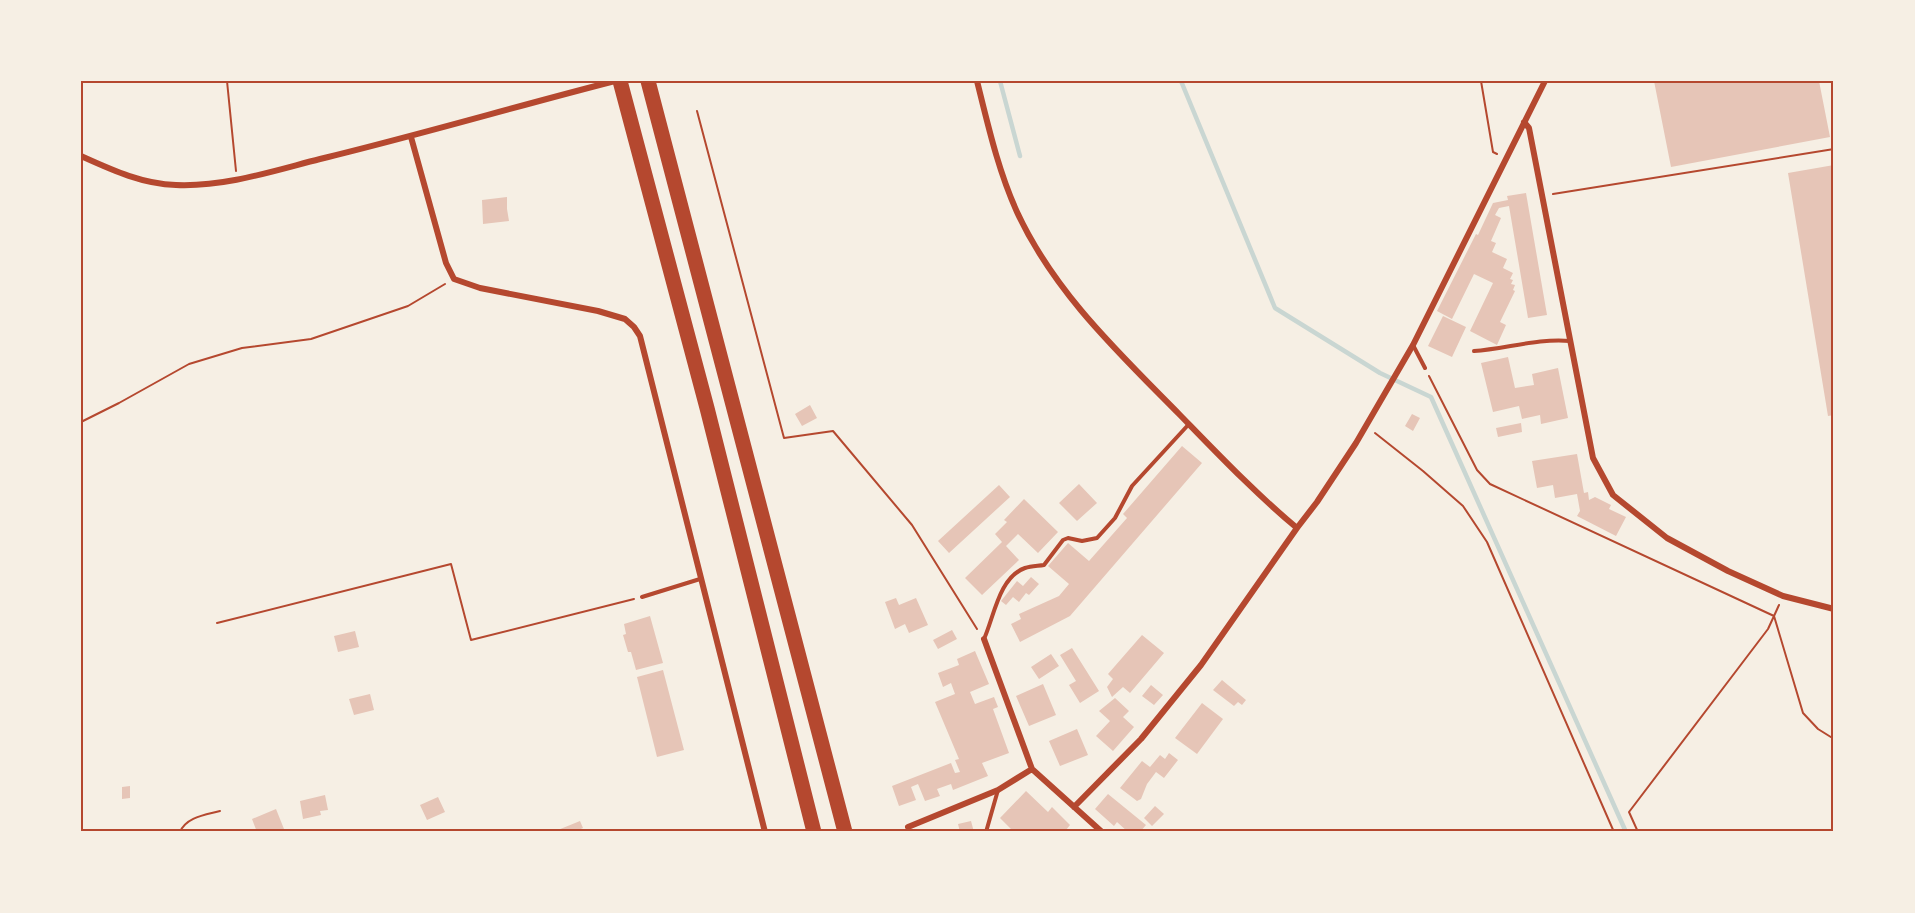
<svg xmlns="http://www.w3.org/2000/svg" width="1915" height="913" font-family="Lato,sans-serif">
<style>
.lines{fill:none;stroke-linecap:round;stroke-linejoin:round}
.stream{stroke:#c9d6d2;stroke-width:4.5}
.building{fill:#e6c5b7}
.path{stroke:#b5482f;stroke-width:2}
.service{stroke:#b5482f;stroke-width:4}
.minor{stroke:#b5482f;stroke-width:6}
.motorway{stroke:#b5482f;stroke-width:15}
.neatline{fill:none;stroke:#b5482f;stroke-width:2}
</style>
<rect width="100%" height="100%" fill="#f6efe4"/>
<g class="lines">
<path class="stream" d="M 1000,81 L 1020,156
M 1181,81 L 1275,308 L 1380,373 L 1431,397 L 1626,832"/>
</g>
<path class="building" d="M 1654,81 L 1819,81 L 1830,137 L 1671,167 Z
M 1834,165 L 1834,415 L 1828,416 L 1788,173 Z
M 1526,193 L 1547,315 L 1528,318 L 1509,206 L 1499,208 L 1495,215 L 1501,218 L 1491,241 L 1496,243 L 1492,252 L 1507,259 L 1503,268 L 1513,273 L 1510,279 L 1513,280 L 1511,284 L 1515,285 L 1513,290 L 1515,291 L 1500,322 L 1506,325 L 1497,345 L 1470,331 L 1493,283 L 1474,274 L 1452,319 L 1437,311 L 1476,234 L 1478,235 L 1493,203 L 1508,200 L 1507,196 Z
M 507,197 L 507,209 L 509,221 L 483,224 L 482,200 Z
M 1443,316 L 1466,327 L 1452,357 L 1428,346 Z
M 1508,357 L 1515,388 L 1534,385 L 1532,374 L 1558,368 L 1568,418 L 1541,424 L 1540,415 L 1522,419 L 1519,406 L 1493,412 L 1481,363 Z
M 810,405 L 817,418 L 802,426 L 795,414 Z
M 1412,414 L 1420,418 L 1413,431 L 1405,426 Z
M 1521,423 L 1522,432 L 1498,437 L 1496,428 Z
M 1182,446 L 1202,463 L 1070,616 L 1020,642 L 1011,624 L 1021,619 L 1019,614 L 1059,596 L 1069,584 L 1048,566 L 1068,543 L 1089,561 L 1127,518 L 1123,514 Z
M 1577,454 L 1584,493 L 1588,492 L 1589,500 L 1595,497 L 1611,505 L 1609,509 L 1626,517 L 1616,536 L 1577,516 L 1580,511 L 1577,494 L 1555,498 L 1553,485 L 1537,488 L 1532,461 Z
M 1079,484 L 1097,503 L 1077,521 L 1059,503 Z
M 999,485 L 1010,497 L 949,553 L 938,541 Z
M 1024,499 L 1058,532 L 1038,553 L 1018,534 L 1006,546 L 1019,560 L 982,595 L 965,578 L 1002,542 L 995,534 L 1007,522 L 1004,520 Z
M 1031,577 L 1039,584 L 1029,595 L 1026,593 L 1019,602 L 1013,597 L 1006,605 L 1001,601 L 1017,581 L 1023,586 Z
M 896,598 L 899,605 L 916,598 L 928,625 L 909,633 L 905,624 L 895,629 L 885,602 Z
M 650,616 L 663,663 L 636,670 L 631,652 L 628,652 L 623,635 L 626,634 L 624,624 Z
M 952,630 L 957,639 L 938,649 L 933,640 Z
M 355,631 L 359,647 L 338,652 L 334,636 Z
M 1142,635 L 1164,653 L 1130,693 L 1123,687 L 1112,697 L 1107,687 L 1113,679 L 1108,674 Z
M 1072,648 L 1099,691 L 1080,703 L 1069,685 L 1076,681 L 1060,655 Z
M 975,651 L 989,684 L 970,692 L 975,704 L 994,697 L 998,707 L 993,709 L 1009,753 L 982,763 L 988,776 L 953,790 L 951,784 L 937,789 L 940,796 L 925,801 L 918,784 L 911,787 L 916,800 L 899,806 L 892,786 L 951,763 L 955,773 L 960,772 L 955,760 L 959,759 L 935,702 L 955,694 L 951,683 L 943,687 L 938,673 L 959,665 L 957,659 Z
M 1051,654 L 1059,666 L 1039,679 L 1031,667 Z
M 663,670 L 684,750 L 657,757 L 637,677 Z
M 1222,680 L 1246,700 L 1242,705 L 1238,702 L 1234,706 L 1213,690 Z
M 1043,684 L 1056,715 L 1029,726 L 1016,696 Z
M 1151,685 L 1163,695 L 1154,705 L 1142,696 Z
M 370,694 L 374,710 L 354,715 L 349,699 Z
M 1115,698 L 1129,711 L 1123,717 L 1134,727 L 1113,751 L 1096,736 L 1110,721 L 1099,711 Z
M 1202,703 L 1223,719 L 1197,754 L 1175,738 Z
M 1077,729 L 1088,755 L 1060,766 L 1049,741 Z
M 1169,753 L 1178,760 L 1164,778 L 1156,772 L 1147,784 L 1141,799 L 1137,801 L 1120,788 L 1142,761 L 1150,767 L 1160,755 L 1165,759 Z
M 130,786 L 130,798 L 122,799 L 122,787 Z
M 1026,791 L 1048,812 L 1052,807 L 1070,825 L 1066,830 L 1067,832 L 1008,832 L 1011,829 L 1000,818 Z
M 1108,794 L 1146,825 L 1140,832 L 1128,832 L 1117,822 L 1114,826 L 1095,809 Z
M 325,795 L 328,810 L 320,811 L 321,815 L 303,819 L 300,801 Z
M 438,797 L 445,812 L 427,820 L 420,805 Z
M 1155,806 L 1164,814 L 1152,826 L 1144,818 Z
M 276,809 L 284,829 L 277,832 L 257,832 L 252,819 Z
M 580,821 L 583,828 L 574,832 L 553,832 Z
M 971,821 L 974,832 L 960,832 L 958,824 Z"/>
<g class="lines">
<path class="path" d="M 227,81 L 236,171
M 1481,81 L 1493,152 L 1497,154
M 697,111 L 784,438 L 833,431 L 912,525 L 977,629
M 1553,194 L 1834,149
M 1429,376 L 1477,470 L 1490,484 L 1774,616 L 1779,605
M 81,422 L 119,403 L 189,364 L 242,348 L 311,339 L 408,306 L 445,284
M 1375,433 L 1423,471 L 1463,506 L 1487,542 L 1614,832
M 1774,616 L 1803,713 L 1818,729 L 1834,739
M 217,623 L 451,564 L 471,640 L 634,599
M 180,832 C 186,817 205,815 220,811
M 1638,832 L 1629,812 L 1768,629 L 1774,616"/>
<path class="service" d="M 1413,345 L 1425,368
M 1474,351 C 1505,349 1538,338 1570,341
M 642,597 L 700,579
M 984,639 C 994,617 999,577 1025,568 C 1031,566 1038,566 1044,565 L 1063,540 L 1068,538 L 1082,541 L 1097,538 L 1115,518 L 1132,486 L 1189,424
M 986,832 L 998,790"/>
<path class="minor" d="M 977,81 C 988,125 998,170 1017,212 C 1054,292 1118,352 1179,414 C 1217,453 1255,493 1297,528
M 1524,122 L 1529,128 L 1593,458 L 1613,495 L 1667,538 L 1728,571 L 1783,596 L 1834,609
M 411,137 L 446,263 L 454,279 L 480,288 L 598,311 L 625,319 L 634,327 L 640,336 L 765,832
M 81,156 C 112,170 142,184 176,185 C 225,187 273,171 320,159 C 419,135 517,106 615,81
M 984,639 L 1032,769 L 1102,832
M 1074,807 L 1141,739 L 1201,665 L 1297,528 L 1317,502 L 1356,443 L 1413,345 L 1545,81
M 908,827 L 998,790 L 1032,769"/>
<path class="motorway" d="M 620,81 L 707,408 L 814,832
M 648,81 L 845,832"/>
</g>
<rect width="1915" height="913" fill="none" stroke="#f6efe4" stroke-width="165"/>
<rect x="82" y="82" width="1750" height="748" class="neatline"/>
</svg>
